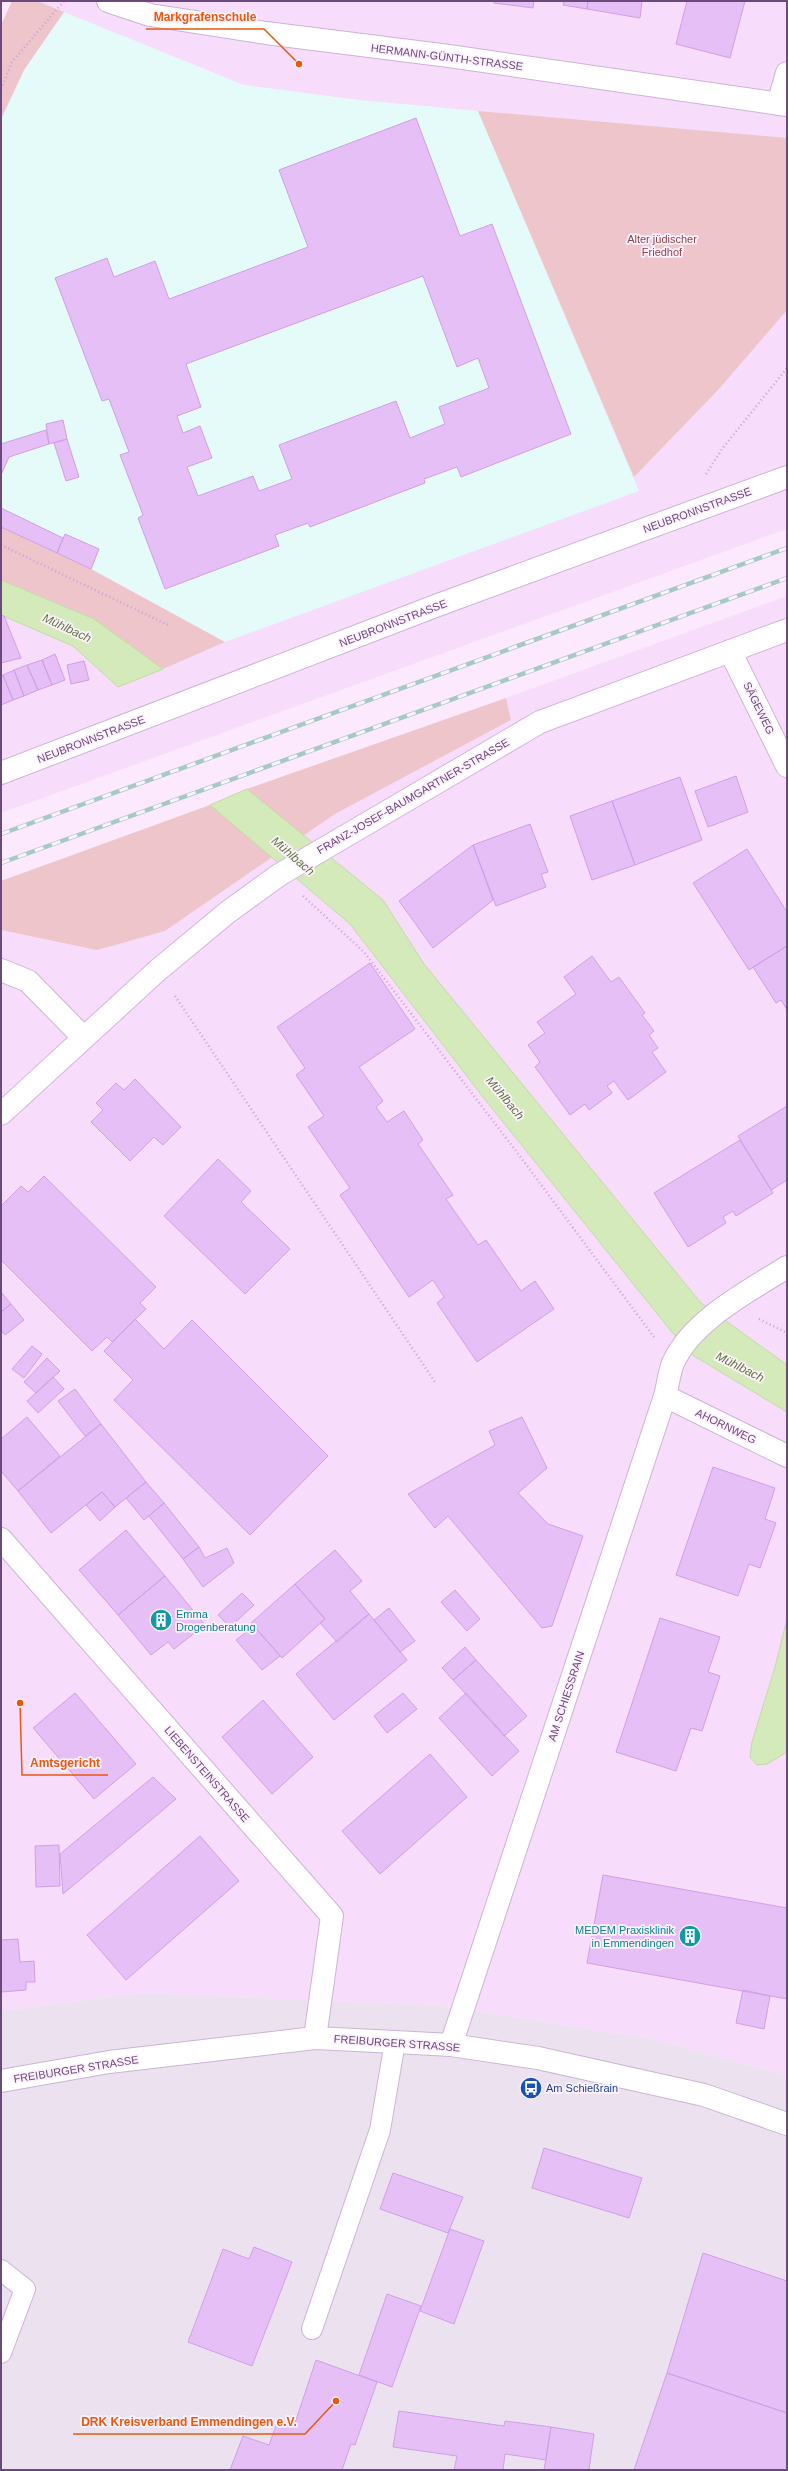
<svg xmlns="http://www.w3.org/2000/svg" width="788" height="2471" font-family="Helvetica,sans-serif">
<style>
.residential{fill:#f7ddfb}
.industrial{fill:#ece2ef}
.education{fill:#e5fbf9}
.green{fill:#eec5ca}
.water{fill:#d5eabb;stroke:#c1dca1}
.building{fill:#e5bff5;stroke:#d19ee9;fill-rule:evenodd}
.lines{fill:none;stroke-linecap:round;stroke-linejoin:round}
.lane-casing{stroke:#cdb3d6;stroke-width:22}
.street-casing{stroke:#cdb3d6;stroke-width:24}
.secondary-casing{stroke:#d4b4de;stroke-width:24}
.path{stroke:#c9a1db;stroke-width:2.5;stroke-dasharray:1 3;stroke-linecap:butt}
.lane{stroke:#fff;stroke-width:20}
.street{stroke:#fff;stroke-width:22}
.secondary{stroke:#fff;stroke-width:22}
.rail-casing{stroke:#a5cac4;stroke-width:4.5}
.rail{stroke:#fef1ff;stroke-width:3;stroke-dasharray:9;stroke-linecap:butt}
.labels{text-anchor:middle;stroke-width:3.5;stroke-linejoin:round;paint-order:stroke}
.street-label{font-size:11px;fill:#6a4a7b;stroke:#fef1ff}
.park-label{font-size:11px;fill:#8e4646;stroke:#fef1ff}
.culture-label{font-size:11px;fill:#0d838f;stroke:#fef1ff;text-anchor:start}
.transit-label{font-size:11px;fill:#164399;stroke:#fef1ff;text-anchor:start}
.water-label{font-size:12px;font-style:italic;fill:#5c7939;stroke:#fef1ff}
.leader{fill:none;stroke:#e8590c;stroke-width:1.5}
.callout-dot{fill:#e8590c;stroke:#fef1ff;stroke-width:1.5}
.callout-label{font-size:12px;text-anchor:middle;font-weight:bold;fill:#e8590c;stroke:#fef1ff;stroke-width:3.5;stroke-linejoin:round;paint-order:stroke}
</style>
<rect width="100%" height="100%" fill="#fce9fe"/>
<path class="residential" d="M 37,1 L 787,1 L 787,529 L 1,813 L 1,615 L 73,646 L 118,687 L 225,642 L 1,119 L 24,70 L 63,12 Z
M 787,596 L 787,2076 L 653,2039 L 440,2006 L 143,1993 L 1,2011 L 1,930 L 36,937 L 135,939 L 165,931 L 335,814 L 511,720 L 506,698 Z"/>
<path class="industrial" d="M 143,1993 L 440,2006 L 653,2039 L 787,2076 L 787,2470 L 1,2470 L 1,2011 Z"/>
<path class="education" d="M 64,12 L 244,85 L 359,100 L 478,111 L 639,491 L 225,642 L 91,569 L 1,527 L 1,119 L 24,70 Z"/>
<path class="green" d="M 12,1 L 37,1 L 64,12 L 24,70 L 1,119 L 1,25 Z
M 478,111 L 787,138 L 787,310 L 719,389 L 634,477 Z
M 1,527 L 91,569 L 225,642 L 163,669 L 94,619 L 1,580 Z
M 506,698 L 511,720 L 335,814 L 165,931 L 97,950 L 1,930 L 1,881 L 210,805 L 247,789 Z"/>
<path class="water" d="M 1,580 L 94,619 L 163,669 L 118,687 L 73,646 L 1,615 Z
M 247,789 L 383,900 L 424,964 L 701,1303 L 787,1365 L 787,1412 L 694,1356 L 671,1331 L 483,1097 L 350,924 L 210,805 Z
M 787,1619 L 787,1752 L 767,1764 L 757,1765 L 750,1757 L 752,1742 L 775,1667 Z"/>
<path class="building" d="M 494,1 L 534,1 L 533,8 L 494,3 Z
M 564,1 L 588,1 L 587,9 L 563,5 Z
M 588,1 L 642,1 L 640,18 L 587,9 Z
M 687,1 L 745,1 L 730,58 L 676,44 Z
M 416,118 L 460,236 L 492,224 L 571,434 L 461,477 L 457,467 L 424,479 L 425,483 L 310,527 L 308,523 L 275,535 L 279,546 L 165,589 L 138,518 L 143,515 L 120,455 L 129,452 L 109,399 L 102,401 L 55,278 L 107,258 L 114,277 L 155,261 L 169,299 L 308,247 L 279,170 ZM 423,276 L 457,367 L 478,358 L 489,388 L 439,407 L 445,424 L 410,438 L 396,401 L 279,445 L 292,479 L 259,491 L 253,476 L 198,496 L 187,467 L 212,458 L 200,426 L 183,433 L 177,416 L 201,407 L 186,364 Z
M 63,420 L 67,439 L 49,444 L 46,424 Z
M 46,430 L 49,444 L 9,457 L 1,475 L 1,444 Z
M 67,439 L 79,477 L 66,481 L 54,443 Z
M 1,508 L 63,538 L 57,553 L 1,527 Z
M 65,534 L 99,549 L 91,569 L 57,553 Z
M 1,615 L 4,616 L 21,658 L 1,663 Z
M 55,654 L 65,680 L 52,685 L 42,660 Z
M 42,660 L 52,685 L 38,690 L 27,665 Z
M 84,661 L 89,680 L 71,684 L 67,665 Z
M 27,665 L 38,690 L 24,696 L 14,670 Z
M 14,670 L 24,696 L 13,700 L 3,675 Z
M 3,675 L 13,700 L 1,705 L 1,676 Z
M 736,776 L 748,812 L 708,827 L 695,791 Z
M 680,777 L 702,840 L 635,865 L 612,801 Z
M 612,801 L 635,865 L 592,880 L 570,816 Z
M 530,824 L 548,872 L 541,874 L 546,887 L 496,906 L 473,845 Z
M 473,845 L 493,900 L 433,948 L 399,901 Z
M 747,849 L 787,912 L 787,946 L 749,970 L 693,883 Z
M 787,946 L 787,1010 L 781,1000 L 776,1003 L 753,967 Z
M 592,956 L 611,982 L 619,977 L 645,1013 L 642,1015 L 654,1031 L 649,1035 L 658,1048 L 652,1052 L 666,1072 L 628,1100 L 614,1081 L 607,1086 L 612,1093 L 589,1110 L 585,1104 L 570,1115 L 535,1067 L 540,1062 L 528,1045 L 545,1033 L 537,1022 L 576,994 L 564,977 Z
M 370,963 L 415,1029 L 359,1067 L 383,1101 L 376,1107 L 387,1122 L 404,1111 L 423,1140 L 418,1144 L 453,1195 L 446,1199 L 478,1245 L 486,1240 L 521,1291 L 535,1281 L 554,1309 L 477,1362 L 437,1303 L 444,1297 L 433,1280 L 409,1297 L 340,1195 L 350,1188 L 308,1127 L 324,1116 L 296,1075 L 305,1068 L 277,1027 Z
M 135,1079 L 181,1127 L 163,1145 L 154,1137 L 130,1161 L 91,1122 L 103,1110 L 96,1103 L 116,1083 L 124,1090 Z
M 787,1106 L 787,1180 L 771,1190 L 738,1136 Z
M 740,1140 L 773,1193 L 736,1216 L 733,1211 L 723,1217 L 726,1223 L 688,1247 L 654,1193 Z
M 218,1159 L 251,1191 L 241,1202 L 290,1249 L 245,1294 L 164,1216 Z
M 44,1176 L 156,1287 L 140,1303 L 146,1309 L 112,1342 L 107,1337 L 92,1351 L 1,1260 L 1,1206 L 21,1186 L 28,1192 Z
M 1,1292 L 11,1304 L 1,1312 Z
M 11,1304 L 24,1320 L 5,1335 L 1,1330 L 1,1312 Z
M 135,1319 L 164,1349 L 192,1320 L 328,1456 L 250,1535 L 114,1400 L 133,1380 L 104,1351 Z
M 32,1346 L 42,1354 L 24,1378 L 12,1369 Z
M 47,1358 L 60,1371 L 36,1393 L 24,1382 Z
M 53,1377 L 64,1389 L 38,1413 L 27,1401 Z
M 75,1389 L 101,1424 L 85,1436 L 58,1401 Z
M 27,1417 L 60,1456 L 18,1491 L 1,1471 L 1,1439 Z
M 522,1417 L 547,1468 L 518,1493 L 548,1524 L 583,1536 L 552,1626 L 542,1628 L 448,1516 L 435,1528 L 408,1494 L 495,1445 L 489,1431 Z
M 101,1424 L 146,1482 L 115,1507 L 102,1492 L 51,1533 L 18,1491 Z
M 713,1467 L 775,1488 L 765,1519 L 776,1523 L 760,1568 L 749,1564 L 738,1596 L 676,1575 Z
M 146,1482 L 164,1503 L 144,1520 L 126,1498 Z
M 102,1492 L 115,1507 L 100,1521 L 86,1505 Z
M 164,1503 L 199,1547 L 183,1559 L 149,1516 Z
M 126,1530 L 165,1576 L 118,1615 L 79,1570 Z
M 199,1547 L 205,1558 L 227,1548 L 234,1563 L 203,1587 L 183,1559 Z
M 335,1550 L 362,1581 L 350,1591 L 369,1614 L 337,1642 L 320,1623 L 325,1619 L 295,1584 Z
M 165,1576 L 205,1625 L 174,1649 L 168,1642 L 151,1655 L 118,1615 Z
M 295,1584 L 325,1619 L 282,1658 L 251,1623 Z
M 455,1590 L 480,1619 L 467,1631 L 441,1602 Z
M 242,1593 L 254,1605 L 230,1627 L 218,1615 Z
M 389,1608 L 415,1641 L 400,1652 L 374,1620 Z
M 369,1614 L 407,1660 L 334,1720 L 296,1674 Z
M 660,1618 L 720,1637 L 708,1672 L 720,1676 L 702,1731 L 691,1728 L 676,1771 L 616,1752 Z
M 254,1626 L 280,1656 L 262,1670 L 236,1640 Z
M 465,1647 L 476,1660 L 453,1680 L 442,1668 Z
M 476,1660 L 527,1716 L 504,1736 L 453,1680 Z
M 75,1693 L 136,1764 L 94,1799 L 33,1728 Z
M 403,1693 L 417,1709 L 387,1733 L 374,1716 Z
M 466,1693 L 519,1751 L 492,1776 L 439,1718 Z
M 263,1700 L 313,1757 L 272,1794 L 222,1737 Z
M 430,1754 L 467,1797 L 380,1874 L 342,1831 Z
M 153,1777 L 176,1799 L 63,1894 L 60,1854 Z
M 200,1836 L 239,1881 L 126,1980 L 87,1935 Z
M 59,1845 L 60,1886 L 36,1887 L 35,1846 Z
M 603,1875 L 787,1908 L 787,1999 L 587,1963 Z
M 18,1939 L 20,1962 L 34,1961 L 35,1982 L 26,1982 L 26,1990 L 1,1992 L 1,1940 Z
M 743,1990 L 770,1996 L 764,2029 L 736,2023 Z
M 544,2148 L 642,2178 L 629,2218 L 532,2188 Z
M 393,2173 L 463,2197 L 448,2233 L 380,2209 Z
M 450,2229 L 484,2241 L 454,2324 L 420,2311 Z
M 254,2247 L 292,2262 L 252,2366 L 188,2342 L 223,2249 L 249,2259 Z
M 703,2253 L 787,2281 L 787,2413 L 667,2373 Z
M 387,2294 L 421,2306 L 392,2387 L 359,2375 Z
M 316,2360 L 377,2382 L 355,2445 L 351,2444 L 342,2470 L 230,2470 L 243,2436 L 269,2445 L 278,2420 L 294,2426 Z
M 667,2373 L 787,2413 L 787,2470 L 634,2470 Z
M 399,2411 L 504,2426 L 505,2421 L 551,2427 L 546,2460 L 505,2454 L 503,2470 L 454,2470 L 457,2456 L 393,2447 Z
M 551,2427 L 594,2434 L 589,2470 L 544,2470 Z"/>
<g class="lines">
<g class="lane-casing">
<path id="lane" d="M 1,2270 L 25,2289 L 1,2353
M 312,2329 L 380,2130 L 395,2042"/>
</g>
<g class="street-casing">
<path id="street" d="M 108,1 L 150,15 L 266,33 L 449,56 L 787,105
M 778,104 L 787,73
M 730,651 L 787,766
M 1,773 L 438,605 L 787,477
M 1,970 L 28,981 L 83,1037
M 665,1396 L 787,1456
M 1,1539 L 332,1916 L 315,2038
M 451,2045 L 665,1396 C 668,1385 669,1373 673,1363 C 692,1320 749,1291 787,1267
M 1,2081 L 109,2062 L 315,2038 L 395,2042 L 451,2045 L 538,2058 L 704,2095 L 787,2124"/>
</g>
<g class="secondary-casing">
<path id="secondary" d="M 1,1114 L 158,970 L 228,912 L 279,875 L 540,722 L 787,630"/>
</g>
<path class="path" d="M 1,89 L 12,62 L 64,1
M 706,474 L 722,449 L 787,368
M 1,545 L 168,625
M 303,896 L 364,952 L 519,1155 L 654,1337
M 175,996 L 435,1382
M 759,1319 L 787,1333"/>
<use href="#lane" class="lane"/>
<use href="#street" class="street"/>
<use href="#secondary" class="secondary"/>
<g class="rail-casing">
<path id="rail" d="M 1,834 L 787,548
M 1,863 L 787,578"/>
</g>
<use href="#rail" class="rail"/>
</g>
<defs>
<g id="building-disc" transform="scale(1.15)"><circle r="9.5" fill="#0f9aa8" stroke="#fef1ff"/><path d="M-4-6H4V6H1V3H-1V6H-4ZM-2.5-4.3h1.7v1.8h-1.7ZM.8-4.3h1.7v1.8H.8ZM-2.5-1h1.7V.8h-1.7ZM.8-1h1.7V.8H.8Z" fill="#fff"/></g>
<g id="bus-disc" transform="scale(1.15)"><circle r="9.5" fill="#1a4fb4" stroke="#fef1ff"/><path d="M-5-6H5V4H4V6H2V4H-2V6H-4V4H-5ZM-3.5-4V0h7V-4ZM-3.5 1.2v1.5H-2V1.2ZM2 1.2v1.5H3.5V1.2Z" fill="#fff"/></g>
</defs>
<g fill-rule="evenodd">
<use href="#building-disc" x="161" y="1620"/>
<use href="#building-disc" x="690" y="1936"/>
<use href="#bus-disc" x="531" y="2088"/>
</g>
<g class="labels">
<g class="street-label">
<text transform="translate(447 57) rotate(7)" y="4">HERMANN-GÜNTH-STRASSE</text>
<text transform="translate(697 510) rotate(-20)" y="4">NEUBRONNSTRASSE</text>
<text transform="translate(393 623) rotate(-21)" y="4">NEUBRONNSTRASSE</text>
<text transform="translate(759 708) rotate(64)" y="4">SÄGEWEG</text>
<text transform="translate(91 739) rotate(-21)" y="4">NEUBRONNSTRASSE</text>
<text transform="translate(413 796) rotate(-30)" y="4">FRANZ-JOSEF-BAUMGARTNER-STRASSE</text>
<text transform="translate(726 1426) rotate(26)" y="4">AHORNWEG</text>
<text transform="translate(566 1696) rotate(-72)" y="4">AM SCHIESSRAIN</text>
<text transform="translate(207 1774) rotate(49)" y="4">LIEBENSTEINSTRASSE</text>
<text transform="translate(397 2043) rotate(4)" y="4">FREIBURGER STRASSE</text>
<text transform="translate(76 2069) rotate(-9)" y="4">FREIBURGER STRASSE</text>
</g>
<g class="park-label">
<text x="662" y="243">Alter jüdischer<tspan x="662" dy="13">Friedhof</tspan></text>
</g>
<g class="culture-label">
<text x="176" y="1618">Emma<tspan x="176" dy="13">Drogenberatung</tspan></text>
<text x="674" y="1934" text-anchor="end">MEDEM Praxisklinik<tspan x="674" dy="13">in Emmendingen</tspan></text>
</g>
<g class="transit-label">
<text x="546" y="2092">Am Schießrain</text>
</g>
<g class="water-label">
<text transform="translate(67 628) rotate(25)" y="4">Mühlbach</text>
<text transform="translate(293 856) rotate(41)" y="4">Mühlbach</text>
<text transform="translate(505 1098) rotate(50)" y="4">Mühlbach</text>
<text transform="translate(740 1367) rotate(27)" y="4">Mühlbach</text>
</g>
</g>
<path class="leader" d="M299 64L264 29H146M20 1703L22 1775H108M336 2401L305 2434H73"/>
<g class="callout-dot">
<circle cx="299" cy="64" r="4"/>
<circle cx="20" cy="1703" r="4"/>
<circle cx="336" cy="2401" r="4"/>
</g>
<g class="callout-label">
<text x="205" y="21">Markgrafenschule</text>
<text x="65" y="1767">Amtsgericht</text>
<text x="189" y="2426">DRK Kreisverband Emmendingen e.V.</text>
</g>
<rect width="788" height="2471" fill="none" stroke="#6a4a7b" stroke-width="4"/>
</svg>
